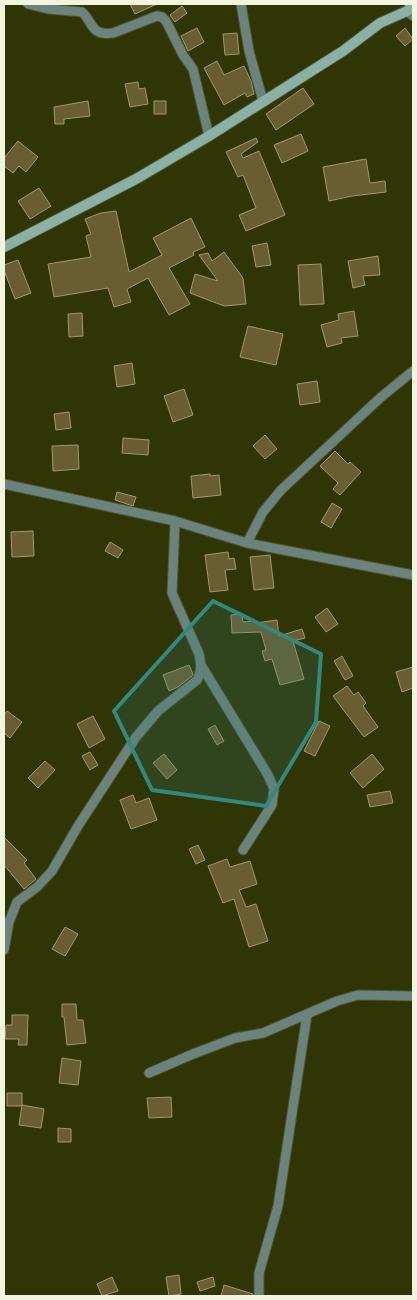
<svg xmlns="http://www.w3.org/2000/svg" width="417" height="1300" font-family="Figtree,sans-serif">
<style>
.building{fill:#695e31;stroke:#a39869}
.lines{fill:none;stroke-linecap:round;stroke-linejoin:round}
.street-casing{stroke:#4f5428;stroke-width:11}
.secondary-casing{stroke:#4f5428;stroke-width:12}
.street{stroke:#6b837c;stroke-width:9}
.secondary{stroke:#8bb1a6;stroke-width:10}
.marked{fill:#31897f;fill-opacity:0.2;stroke:#31897f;stroke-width:4;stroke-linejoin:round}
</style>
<rect width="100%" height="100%" fill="#303506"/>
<path class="building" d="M 130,4 L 157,4 L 135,14 Z
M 182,6 L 187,13 L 175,22 L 170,15 Z
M 197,28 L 204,42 L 188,51 L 181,36 Z
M 405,28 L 413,39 L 405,46 L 396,36 Z
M 237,33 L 239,54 L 225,55 L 223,34 Z
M 217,61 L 224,75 L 244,66 L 251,81 L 254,94 L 247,97 L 245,93 L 224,105 L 204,68 Z
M 138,82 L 139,89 L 145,88 L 148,104 L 130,107 L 125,84 Z
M 303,88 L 314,104 L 276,130 L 266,114 Z
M 88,101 L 90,116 L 64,119 L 64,124 L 55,124 L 54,107 Z
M 154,101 L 166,101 L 166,114 L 154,114 Z
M 301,134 L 308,151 L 282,163 L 274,145 Z
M 256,138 L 258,142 L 241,154 L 243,158 L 259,151 L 285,215 L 246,231 L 239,215 L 256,208 L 243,175 L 238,177 L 226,152 Z
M 18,141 L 38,157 L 26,172 L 19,166 L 13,173 L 4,166 L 4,158 Z
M 366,159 L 370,183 L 385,181 L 386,192 L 352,196 L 329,201 L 323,167 Z
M 39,188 L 51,206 L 30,219 L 18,201 Z
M 116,211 L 129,272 L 162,255 L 153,238 L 191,218 L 205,247 L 193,252 L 194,255 L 169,268 L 190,304 L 169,315 L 148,278 L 127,289 L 131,302 L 114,307 L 108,288 L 54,297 L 48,264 L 91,257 L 86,236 L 91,234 L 85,219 L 101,213 Z
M 267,243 L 271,265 L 256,267 L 252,246 Z
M 224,252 L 243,278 L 246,304 L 224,306 L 190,293 L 195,274 L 218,281 L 199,255 L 208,253 L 212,261 Z
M 378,256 L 380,275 L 363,276 L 365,285 L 353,288 L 348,261 Z
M 18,260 L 31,293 L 15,299 L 4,270 L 4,265 Z
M 321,264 L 324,304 L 300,305 L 298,265 Z
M 354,311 L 358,336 L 341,338 L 342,343 L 327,347 L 321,325 L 339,320 L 338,314 Z
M 82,313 L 83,336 L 69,337 L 68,314 Z
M 248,326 L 283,334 L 276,365 L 240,357 Z
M 132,363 L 135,384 L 117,387 L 114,366 Z
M 317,381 L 320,402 L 300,405 L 297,384 Z
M 184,389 L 193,415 L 173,422 L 164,396 Z
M 69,412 L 71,428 L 56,430 L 54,414 Z
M 265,435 L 277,449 L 265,459 L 253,446 Z
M 123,438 L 149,440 L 148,455 L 122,453 Z
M 78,445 L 79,469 L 53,471 L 52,446 Z
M 335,451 L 348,464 L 350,462 L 361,472 L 340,495 L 333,489 L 338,483 L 320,466 Z
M 210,474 L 210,476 L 219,475 L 221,495 L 193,498 L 191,476 Z
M 117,492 L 136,497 L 133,506 L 115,500 Z
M 332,503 L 342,509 L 331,528 L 321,522 Z
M 33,531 L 34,556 L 12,557 L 11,532 Z
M 110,542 L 123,550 L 118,558 L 105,551 Z
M 228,552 L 229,559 L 234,558 L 236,569 L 225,570 L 228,590 L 210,592 L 205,555 Z
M 270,555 L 274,588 L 254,590 L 250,557 Z
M 327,608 L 338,624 L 326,632 L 315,617 Z
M 242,614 L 243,622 L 256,621 L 256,623 L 277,620 L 279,636 L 302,629 L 305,638 L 293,641 L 304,679 L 280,685 L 272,659 L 265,661 L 262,651 L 266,650 L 261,632 L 232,633 L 231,615 Z
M 342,656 L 353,676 L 345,680 L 334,661 Z
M 189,665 L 193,674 L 192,676 L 178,687 L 169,691 L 163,675 Z
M 413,667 L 413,688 L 402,692 L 396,672 Z
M 347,686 L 354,695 L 358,692 L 366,703 L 363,706 L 378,727 L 364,737 L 333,696 Z
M 7,711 L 22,722 L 10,738 L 4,733 L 4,715 Z
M 93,716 L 105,739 L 89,748 L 77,724 Z
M 319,721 L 330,726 L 315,756 L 304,751 Z
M 215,725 L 224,741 L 217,745 L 208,729 Z
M 90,752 L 98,765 L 90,770 L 82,756 Z
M 164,754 L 177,770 L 167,779 L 153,763 Z
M 372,754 L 384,769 L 363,788 L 350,773 Z
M 45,761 L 55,770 L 38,788 L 28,778 Z
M 390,791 L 393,803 L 370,807 L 367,795 Z
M 133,795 L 136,803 L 149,798 L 157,820 L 131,829 L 120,800 Z
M 4,837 L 27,860 L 24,863 L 36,879 L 24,889 L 4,865 Z
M 198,845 L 205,860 L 196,864 L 189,849 Z
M 227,859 L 230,867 L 250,861 L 257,884 L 239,890 L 246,907 L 256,904 L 268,941 L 249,947 L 234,899 L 223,903 L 208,866 Z
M 65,927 L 78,934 L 65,956 L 52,949 Z
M 62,1004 L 76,1004 L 77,1020 L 83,1020 L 86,1043 L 67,1045 L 64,1017 L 62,1017 Z
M 12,1015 L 28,1015 L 27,1045 L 18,1045 L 19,1039 L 5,1039 L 6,1025 L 12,1025 Z
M 62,1058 L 81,1061 L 78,1085 L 59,1083 Z
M 7,1093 L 22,1093 L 22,1106 L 7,1106 Z
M 171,1097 L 172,1117 L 149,1118 L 147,1098 Z
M 22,1105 L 44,1109 L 41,1128 L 19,1125 Z
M 58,1128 L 71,1129 L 71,1142 L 58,1142 Z
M 179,1275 L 181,1294 L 169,1296 L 166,1277 Z
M 112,1277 L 118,1291 L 102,1296 L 97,1284 Z
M 213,1277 L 215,1286 L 200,1291 L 197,1282 Z
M 224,1285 L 253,1294 L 253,1296 L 221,1296 Z"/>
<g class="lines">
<g class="street-casing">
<path id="street" d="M 28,4 L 48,9 L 82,12 C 94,23 90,36 113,33 L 157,16 L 162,17 L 166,21 L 183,55 L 193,69 L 209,136
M 241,4 L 249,51 L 263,101
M 407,11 L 413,16
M 4,484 L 175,521 L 247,543 L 413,575
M 247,543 L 263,512 L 281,490 L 380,398 L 413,371
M 201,665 L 268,775 L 274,789 L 272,805 L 243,850
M 4,950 L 9,922 L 17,902 L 37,887 L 52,871 L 78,826 L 136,737 L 158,711 L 197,680 C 202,671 201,664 199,654 L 172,593 L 175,521
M 149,1073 L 193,1054 L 235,1038 L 263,1033 L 337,1001 L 358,995 L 413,996
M 259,1296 L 259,1273 L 278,1206 L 307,1015"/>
</g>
<g class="secondary-casing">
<path id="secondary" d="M 4,247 L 136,179 L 209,136 L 343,51 L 380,23 L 407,11 L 413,5"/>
</g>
<use href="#street" class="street"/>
<use href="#secondary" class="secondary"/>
</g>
<path class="marked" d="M 213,601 L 321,654 L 316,722 L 266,806 L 152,790 L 114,711 Z"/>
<rect width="417" height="1300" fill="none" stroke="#f1f5dd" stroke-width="10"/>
</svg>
